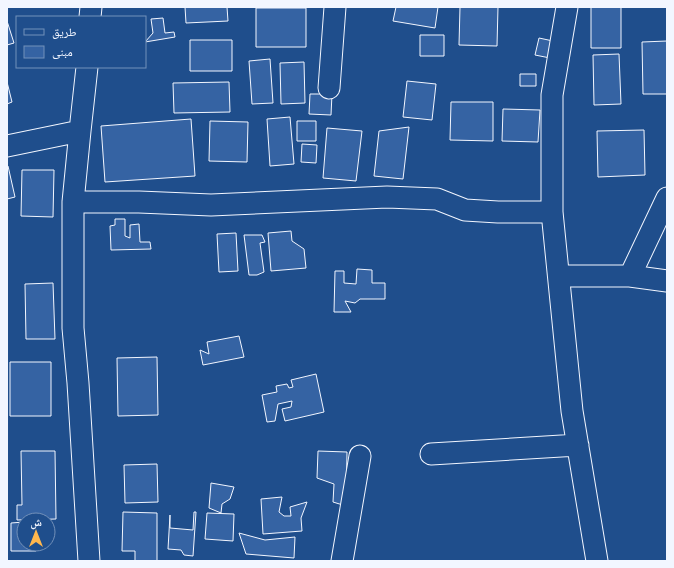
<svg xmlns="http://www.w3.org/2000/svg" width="674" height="568" font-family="Karla,'Noto Naskh Arabic',sans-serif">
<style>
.building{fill:#3563a3;stroke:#f2f6ff}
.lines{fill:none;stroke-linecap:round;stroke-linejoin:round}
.minor-casing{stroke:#f2f6ff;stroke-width:23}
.minor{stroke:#1f4e8c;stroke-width:21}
</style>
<rect width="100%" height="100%" fill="#1f4e8c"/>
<path class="building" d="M 185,7 L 227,7 L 228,21 L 186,23 Z
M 396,7 L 438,7 L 435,28 L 393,21 Z
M 460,7 L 498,7 L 497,46 L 459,45 Z
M 591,7 L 621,7 L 621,48 L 591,48 Z
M 256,8 L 306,8 L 306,47 L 256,47 Z
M 163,18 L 165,33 L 174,32 L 175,37 L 145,42 L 153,33 L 151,19 Z
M 7,21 L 14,43 L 7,45 Z
M 420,35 L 444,35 L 444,56 L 420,56 Z
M 539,38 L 553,41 L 550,58 L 535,55 Z
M 190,40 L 232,40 L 232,71 L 190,71 Z
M 667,41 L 667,94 L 643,94 L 642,42 Z
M 619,54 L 621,104 L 594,105 L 593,55 Z
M 270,59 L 273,103 L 252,104 L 249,61 Z
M 304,62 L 305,103 L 281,104 L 280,63 Z
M 520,74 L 536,74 L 536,86 L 520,86 Z
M 407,81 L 436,84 L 432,120 L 403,117 Z
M 7,82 L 12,102 L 7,104 Z
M 229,82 L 230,112 L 174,113 L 173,83 Z
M 310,94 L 332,94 L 331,115 L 309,114 Z
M 451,102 L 493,102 L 493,141 L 450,140 Z
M 503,109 L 540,110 L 538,142 L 502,141 Z
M 290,117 L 294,164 L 270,166 L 267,119 Z
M 191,119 L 195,176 L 105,182 L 101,126 Z
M 210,121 L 248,122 L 247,162 L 209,161 Z
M 297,121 L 316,121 L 316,141 L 297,141 Z
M 409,127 L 403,179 L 374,176 L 379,131 Z
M 327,128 L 362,131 L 356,181 L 323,178 Z
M 644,130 L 645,175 L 598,177 L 597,131 Z
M 302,144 L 317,145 L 316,163 L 301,162 Z
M 8,166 L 15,197 L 7,199 L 7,167 Z
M 22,170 L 54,170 L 53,217 L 21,216 Z
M 115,219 L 125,219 L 125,236 L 130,238 L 130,225 L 139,224 L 140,242 L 150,242 L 151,249 L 111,250 L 110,226 L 115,225 Z
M 291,231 L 292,241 L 304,249 L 306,268 L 271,271 L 268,233 Z
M 236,233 L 238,271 L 219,272 L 217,234 Z
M 244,235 L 262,235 L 265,242 L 260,243 L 264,272 L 257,275 L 249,275 Z
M 357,269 L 372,270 L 372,283 L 385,283 L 385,299 L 360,299 L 355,303 L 345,301 L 351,312 L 334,312 L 335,271 L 344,271 L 344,283 L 356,284 Z
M 53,283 L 55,339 L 26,339 L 25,284 Z
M 239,336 L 244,357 L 203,365 L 200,350 L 209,354 L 207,342 Z
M 157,357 L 158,415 L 118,416 L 117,358 Z
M 10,362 L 51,362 L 51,416 L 10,416 Z
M 316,374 L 324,412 L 285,421 L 282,409 L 291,407 L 292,401 L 278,404 L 275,421 L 267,422 L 262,395 L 277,392 L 276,386 L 287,384 L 289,388 L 293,387 L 291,380 Z
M 21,451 L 55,451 L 56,519 L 17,520 L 17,505 L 22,505 Z
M 318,451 L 347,452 L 346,506 L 333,502 L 334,484 L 317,478 Z
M 157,464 L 158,502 L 125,503 L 124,465 Z
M 211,483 L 234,487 L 230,499 L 222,504 L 221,513 L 209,508 Z
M 282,497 L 279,512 L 284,516 L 291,516 L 290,507 L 307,502 L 301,518 L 302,531 L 263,534 L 261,499 Z
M 123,512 L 157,513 L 157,561 L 135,561 L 135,551 L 122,551 Z
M 194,512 L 196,512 L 193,556 L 184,555 L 181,550 L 168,549 L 170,515 L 170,528 L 193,530 Z
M 207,513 L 234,514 L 233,541 L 205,539 Z
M 24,522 L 24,544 L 36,544 L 36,551 L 11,551 L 11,523 Z
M 239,533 L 265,540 L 295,537 L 294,558 L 246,554 Z"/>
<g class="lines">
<g class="minor-casing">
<path id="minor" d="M 567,7 L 552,95 L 552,212 L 572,411 L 597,561
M 90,17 L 91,7
M 329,88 L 335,7
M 80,131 L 73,202 L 73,328 L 78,383 L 89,561
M 7,146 L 80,131 L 87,67
M 73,202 L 139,202 L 211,205 L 387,197 L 437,199 L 465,210 L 498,212 L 552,212
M 559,276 L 630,276 L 667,281
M 630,276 L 667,198
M 431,454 L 578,445
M 342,561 L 360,456"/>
</g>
<use href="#minor" class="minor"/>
</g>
<rect width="674" height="568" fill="none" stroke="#f2f6ff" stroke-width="16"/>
<rect x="16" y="16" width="130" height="52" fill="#1f4e8c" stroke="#7391ba"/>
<rect x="24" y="29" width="20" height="6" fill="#1f4e8c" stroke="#7391ba"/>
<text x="52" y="36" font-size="12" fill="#f2f6ff">طريق</text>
<rect x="24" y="46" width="20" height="12" fill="#3563a3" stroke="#7391ba"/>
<text x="52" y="56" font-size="12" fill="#f2f6ff">مبنى</text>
<g transform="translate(36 532)"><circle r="19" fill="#1f4e8c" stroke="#7391ba"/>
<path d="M0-3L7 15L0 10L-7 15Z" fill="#ffb74d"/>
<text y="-6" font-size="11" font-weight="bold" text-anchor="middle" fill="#f2f6ff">ش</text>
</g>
</svg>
